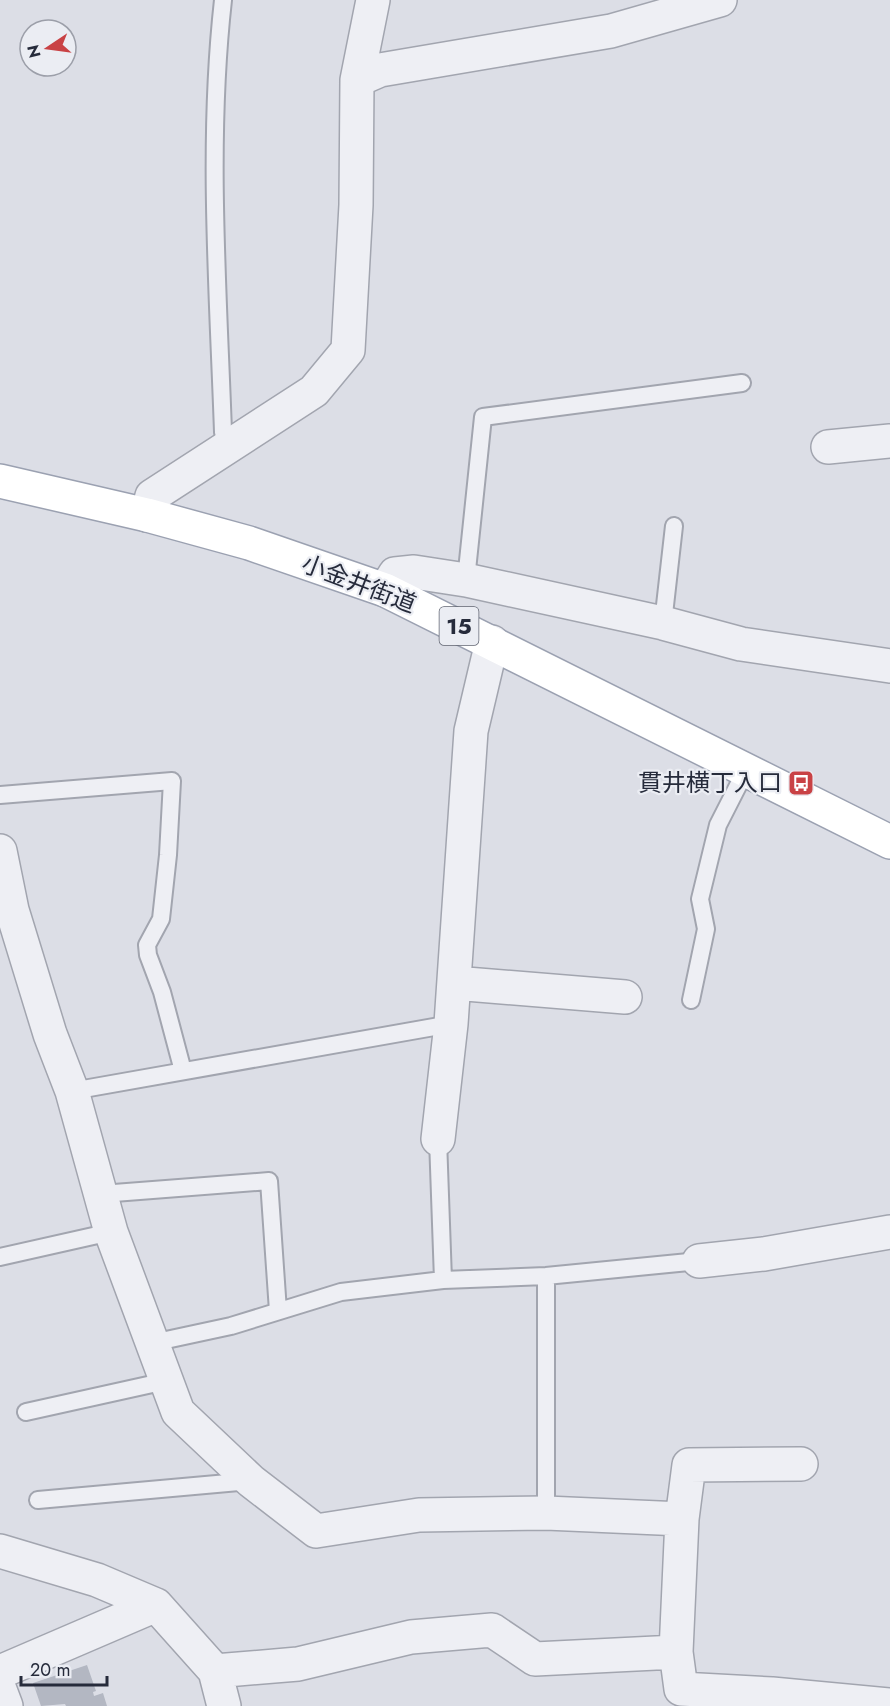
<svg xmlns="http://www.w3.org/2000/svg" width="890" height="1706" font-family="Jost,'Noto Sans JP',sans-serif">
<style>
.building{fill:#b3b7c2}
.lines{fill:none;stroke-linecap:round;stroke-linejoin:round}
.lane-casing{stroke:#a2a5af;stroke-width:20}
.street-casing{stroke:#a2a5af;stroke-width:36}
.primary-casing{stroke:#9ba1b1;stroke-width:36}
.lane{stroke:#eeeff4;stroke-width:16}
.street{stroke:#eeeff4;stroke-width:33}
.primary{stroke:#fff;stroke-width:33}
.labels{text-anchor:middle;stroke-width:4.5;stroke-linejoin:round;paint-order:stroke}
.shield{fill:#ebedf3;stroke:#616572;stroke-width:1.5}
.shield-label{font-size:22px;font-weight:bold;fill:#262b3b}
.street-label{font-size:24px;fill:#262b3b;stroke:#ebedf3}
.poi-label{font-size:24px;fill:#262b3b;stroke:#ebedf3;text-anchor:end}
</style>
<rect width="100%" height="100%" fill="#dcdee6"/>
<path class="building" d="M 87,1665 L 96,1691 L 93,1692 L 94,1696 L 103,1693 L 107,1706 L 66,1706 L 65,1704 L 41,1706 L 33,1683 Z"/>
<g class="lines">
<g class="lane-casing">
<path id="lane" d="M 223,0 C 207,143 218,288 223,432 L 227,447
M 466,580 L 483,417 L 742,383
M 663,623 L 674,526
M 0,795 L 172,781 L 168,855 L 161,919 L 147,945 L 148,955 L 162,992 L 183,1071
M 691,1000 L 706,929 L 700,899 L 718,825 L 746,770
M 72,1091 L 451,1024
M 438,1139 L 443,1280
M 101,1194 L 269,1181 L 278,1311
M 0,1257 L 111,1232
M 546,1276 L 546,1513
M 152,1343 L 231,1326 L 341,1292 L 443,1280 L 546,1276 L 699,1261
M 26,1412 L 166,1381
M 38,1500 L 250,1481"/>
</g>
<g class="street-casing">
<path id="street" d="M 357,80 L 380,70 L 611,31 L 720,0
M 828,447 L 890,441
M 147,515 L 152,496 L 314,391 L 348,350 L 356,205 L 357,80 L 373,0
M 385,590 L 395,574 L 414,572 L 466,580 L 663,623 L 741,644 L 890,666
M 0,851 L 12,910 L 50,1034 L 72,1091 L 111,1232 L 178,1412 L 251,1481 L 316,1531 L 419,1515 L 546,1513 L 682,1519 L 676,1652 L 681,1689 L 772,1694 L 890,1705
M 454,983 L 625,997
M 438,1139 L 451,1024 L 471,731 L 492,642
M 699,1261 L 764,1254 L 890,1232
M 682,1519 L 689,1465 L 801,1464
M 0,1551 L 97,1580 L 156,1605 L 215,1671
M 0,1672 L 156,1605
M 0,1690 L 6,1706
M 224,1706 L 215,1671 L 298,1664 L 411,1637 L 492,1630 L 535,1659 L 676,1652"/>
</g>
<g class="primary-casing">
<path id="primary" d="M 0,481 L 147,515 L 249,543 L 385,590 L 890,842"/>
</g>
<use href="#lane" class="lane"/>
<use href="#street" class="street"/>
<use href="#primary" class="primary"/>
</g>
<defs>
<g id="bus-square" transform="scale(1.35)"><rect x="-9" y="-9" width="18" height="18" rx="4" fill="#c94245" stroke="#ebedf3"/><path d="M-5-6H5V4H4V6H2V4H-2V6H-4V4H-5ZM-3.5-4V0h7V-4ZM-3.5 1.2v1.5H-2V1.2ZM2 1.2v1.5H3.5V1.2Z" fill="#fff"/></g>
</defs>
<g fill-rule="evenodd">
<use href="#bus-square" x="801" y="783"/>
</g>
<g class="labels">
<rect class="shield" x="439.5" y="607" width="39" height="38" rx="4.5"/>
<g class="shield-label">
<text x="459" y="634">15</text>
</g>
<g class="street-label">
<text transform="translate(359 584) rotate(21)" y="8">小金井街道</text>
</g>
<g class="poi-label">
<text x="782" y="791">貫井横丁入口</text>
</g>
</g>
<g transform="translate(48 48) rotate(257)"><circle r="28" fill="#ebedf3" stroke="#9c9fa9" stroke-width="1.5"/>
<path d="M0-4.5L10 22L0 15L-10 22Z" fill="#c94245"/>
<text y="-9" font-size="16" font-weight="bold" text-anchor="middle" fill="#262b3b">N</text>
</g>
<path d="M21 1676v9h86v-9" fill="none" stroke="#262b3b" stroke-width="3"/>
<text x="30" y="1676" font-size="18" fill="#262b3b" stroke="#ebedf3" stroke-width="4.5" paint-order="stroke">20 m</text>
</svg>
